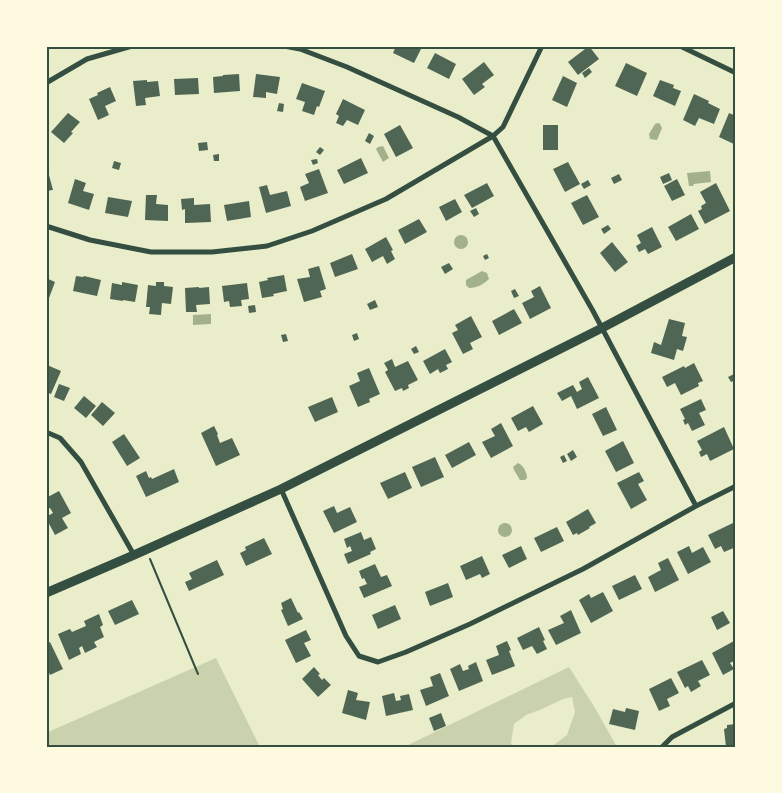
<svg xmlns="http://www.w3.org/2000/svg" width="782" height="793" font-family="Raleway,sans-serif">
<style>
.green{fill:#cad2ad}
.water{fill:#a3b18a}
.building{fill:#4f6655}
.lines{fill:none;stroke-linecap:round;stroke-linejoin:round}
.path{stroke:#344e41;stroke-width:2}
.minor{stroke:#344e41;stroke-width:5}
.tertiary{stroke:#344e41;stroke-width:9}
.neatline{fill:none;stroke:#344e41;stroke-width:2}
</style>
<rect width="100%" height="100%" fill="#e9edc9"/>
<path class="green" d="M 216,658 L 260,747 L 46,747 L 46,733 Z
M 569,667 L 595,708 L 617,747 L 551,747 L 567,735 L 575,712 L 572,697 L 563,699 L 542,709 L 526,715 L 514,724 L 511,743 L 514,747 L 404,747 Z"/>
<path class="water" d="M 658,123 L 660,124 L 662,128 L 657,140 L 650,139 L 649,134 L 655,124 Z
M 383,146 L 389,158 L 383,162 L 376,149 L 378,147 Z
M 710,171 L 711,182 L 694,184 L 693,186 L 689,186 L 687,173 Z
M454 242a7 7 0 1 1 14 0a7 7 0 1 1-14 0Z
M 482,271 L 487,273 L 489,279 C 484,284 477,288 469,288 L 466,285 L 466,280 Z
M 211,314 L 211,324 L 193,325 L 193,315 Z
M 518,463 C 523,465 527,472 527,478 L 525,480 L 520,480 L 514,470 L 513,467 Z
M498 530a7 7 0 1 1 14 0a7 7 0 1 1-14 0Z"/>
<path class="building" d="M 396,46 L 420,46 L 422,47 L 414,63 L 393,53 Z
M 589,46 L 599,59 L 578,75 L 568,62 Z
M 435,53 L 456,64 L 449,79 L 427,68 Z
M 484,62 L 494,75 L 482,84 L 485,87 L 474,95 L 462,79 Z
M 626,63 L 647,73 L 637,96 L 615,86 Z
M 589,68 L 592,72 L 585,78 L 582,73 Z
M 239,74 L 240,91 L 214,93 L 213,77 L 223,76 L 223,75 Z
M 256,74 L 280,77 L 277,94 L 266,92 L 266,98 L 253,97 Z
M 563,76 L 577,83 L 567,107 L 552,100 Z
M 198,78 L 199,94 L 175,95 L 174,79 Z
M 147,80 L 147,82 L 158,81 L 160,96 L 145,98 L 146,105 L 136,106 L 133,81 Z
M 660,80 L 674,85 L 673,88 L 681,91 L 675,106 L 653,96 Z
M 302,83 L 325,91 L 319,107 L 317,106 L 314,115 L 302,111 L 305,102 L 296,99 Z
M 110,87 L 116,101 L 105,106 L 109,115 L 98,120 L 89,99 L 98,95 L 97,93 Z
M 694,94 L 709,101 L 708,103 L 720,109 L 714,124 L 699,118 L 695,126 L 683,120 Z
M 343,99 L 365,110 L 358,125 L 347,120 L 343,126 L 336,123 L 339,116 L 336,114 Z
M 279,103 L 284,104 L 283,112 L 277,111 Z
M 68,113 L 80,122 L 71,132 L 73,133 L 64,143 L 51,132 Z
M 729,113 L 736,116 L 736,145 L 719,137 Z
M 400,125 L 413,148 L 396,157 L 384,134 Z
M 543,125 L 558,125 L 558,150 L 543,150 Z
M 369,133 L 374,136 L 370,144 L 365,141 Z
M 207,142 L 208,150 L 199,151 L 198,143 Z
M 320,147 L 324,150 L 320,155 L 316,152 Z
M 219,154 L 219,161 L 214,161 L 213,155 Z
M 361,158 L 368,173 L 344,184 L 337,170 Z
M 317,159 L 318,163 L 313,165 L 311,160 Z
M 114,161 L 121,163 L 119,170 L 112,168 Z
M 568,162 L 580,184 L 565,192 L 553,169 Z
M 46,164 L 53,190 L 46,191 Z
M 319,169 L 328,193 L 305,201 L 300,187 L 309,183 L 305,174 Z
M 669,173 L 672,180 L 663,184 L 660,177 Z
M 619,174 L 622,180 L 614,184 L 611,178 Z
M 75,179 L 86,183 L 83,191 L 94,194 L 89,210 L 68,203 Z
M 677,179 L 685,195 L 672,201 L 664,186 Z
M 588,180 L 591,185 L 584,189 L 581,184 Z
M 487,183 L 494,196 L 472,208 L 464,195 Z
M 716,183 L 730,211 L 705,224 L 698,211 L 702,209 L 701,206 L 706,203 L 700,192 Z
M 267,185 L 270,195 L 287,191 L 291,206 L 266,213 L 259,187 Z
M 146,195 L 157,195 L 156,204 L 168,205 L 168,221 L 145,220 Z
M 587,195 L 599,217 L 583,225 L 571,203 Z
M 108,197 L 132,201 L 128,217 L 105,213 Z
M 194,198 L 194,205 L 210,204 L 211,222 L 185,223 L 185,209 L 182,210 L 181,199 Z
M 455,199 L 462,212 L 446,221 L 439,207 Z
M 249,201 L 251,217 L 227,221 L 224,205 Z
M 476,208 L 479,214 L 474,217 L 470,211 Z
M 691,214 L 699,229 L 676,241 L 668,227 Z
M 419,219 L 427,232 L 405,244 L 398,230 Z
M 608,225 L 611,229 L 604,234 L 601,229 Z
M 652,227 L 662,247 L 648,254 L 645,249 L 639,252 L 636,246 L 641,243 L 637,235 Z
M 386,237 L 393,250 L 391,251 L 395,259 L 387,264 L 383,256 L 372,262 L 365,249 Z
M 612,242 L 628,262 L 615,272 L 600,253 Z
M 352,254 L 358,269 L 335,277 L 330,263 Z
M 487,254 L 489,258 L 485,260 L 483,256 Z
M 449,263 L 453,269 L 445,274 L 441,267 Z
M 319,266 L 326,289 L 320,291 L 322,297 L 304,302 L 297,279 L 310,277 L 308,269 Z
M 284,275 L 287,291 L 273,294 L 274,296 L 262,298 L 259,282 L 268,280 L 267,278 Z
M 76,276 L 83,277 L 84,276 L 101,280 L 97,296 L 73,291 Z
M 46,278 L 55,282 L 49,298 L 46,297 Z
M 122,282 L 138,285 L 135,302 L 123,300 L 123,301 L 110,299 L 112,283 L 122,285 Z
M 156,282 L 164,282 L 164,286 L 173,287 L 171,304 L 162,303 L 161,315 L 149,314 L 150,307 L 146,307 L 148,285 L 156,286 Z
M 247,283 L 249,299 L 241,300 L 242,306 L 230,307 L 229,301 L 224,302 L 222,286 Z
M 540,286 L 551,308 L 530,319 L 522,303 L 534,297 L 531,291 Z
M 199,287 L 199,288 L 209,287 L 210,304 L 196,305 L 197,312 L 186,312 L 185,288 Z
M 515,289 L 519,296 L 514,298 L 511,291 Z
M 375,300 L 378,307 L 370,310 L 367,304 Z
M 255,305 L 256,312 L 249,313 L 248,306 Z
M 514,309 L 522,323 L 499,335 L 492,321 Z
M 471,316 L 482,337 L 470,343 L 473,349 L 463,354 L 452,333 L 458,330 L 455,325 Z
M 669,319 L 685,323 L 682,336 L 687,337 L 683,351 L 677,349 L 674,360 L 651,353 L 654,342 L 661,345 Z
M 357,333 L 359,339 L 354,341 L 352,335 Z
M 286,334 L 288,341 L 283,342 L 281,335 Z
M 416,346 L 419,352 L 414,354 L 411,349 Z
M 445,349 L 452,362 L 446,365 L 448,369 L 440,373 L 438,369 L 430,374 L 423,361 Z
M 392,359 L 395,367 L 408,361 L 418,380 L 408,385 L 409,388 L 403,391 L 402,388 L 395,391 L 385,372 L 388,370 L 384,363 Z
M 694,363 L 703,381 L 698,383 L 699,386 L 681,395 L 675,383 L 667,387 L 662,377 L 684,366 L 685,368 Z
M 47,365 L 61,371 L 51,394 L 46,392 L 46,367 Z
M 369,368 L 380,394 L 369,399 L 370,402 L 358,407 L 349,386 L 360,381 L 357,373 Z
M 734,374 L 736,380 L 731,382 L 728,377 Z
M 588,377 L 599,398 L 577,409 L 571,396 L 562,401 L 557,393 L 573,385 L 577,392 L 582,389 L 579,382 Z
M 59,384 L 70,388 L 64,401 L 54,397 Z
M 84,396 L 96,406 L 86,418 L 74,408 Z
M 332,397 L 338,412 L 315,422 L 308,407 Z
M 701,399 L 706,410 L 699,413 L 705,425 L 692,431 L 688,423 L 685,425 L 683,420 L 685,419 L 680,409 Z
M 102,402 L 115,413 L 103,426 L 91,415 Z
M 533,406 L 543,424 L 529,432 L 526,427 L 518,431 L 511,418 Z
M 606,407 L 617,430 L 603,436 L 592,414 Z
M 501,423 L 513,446 L 491,458 L 482,442 L 495,436 L 491,429 Z
M 214,426 L 218,434 L 217,435 L 220,443 L 232,438 L 240,455 L 216,466 L 201,433 Z
M 724,427 L 734,449 L 710,461 L 707,454 L 701,457 L 699,452 L 702,450 L 697,441 Z
M 124,434 L 140,458 L 127,466 L 112,442 Z
M 623,441 L 634,463 L 616,472 L 605,451 Z
M 469,442 L 476,455 L 452,468 L 445,455 Z
M 573,450 L 577,457 L 571,461 L 567,454 Z
M 564,455 L 567,461 L 563,463 L 560,457 Z
M 435,457 L 444,477 L 421,487 L 412,467 Z
M 174,469 L 179,482 L 146,497 L 136,476 L 146,471 L 149,478 L 151,477 L 152,479 Z
M 405,472 L 412,488 L 388,499 L 380,483 Z
M 639,472 L 644,481 L 638,484 L 647,500 L 631,509 L 617,483 Z
M 59,491 L 71,513 L 62,518 L 68,528 L 55,535 L 46,518 L 46,517 L 53,513 L 50,508 L 46,509 L 46,498 Z
M 334,506 L 337,513 L 350,507 L 357,522 L 334,533 L 323,511 Z
M 588,509 L 596,523 L 589,527 L 590,528 L 578,535 L 577,533 L 573,535 L 566,522 Z
M 733,523 L 736,529 L 736,540 L 734,541 L 736,547 L 724,552 L 721,546 L 715,549 L 708,535 Z
M 557,527 L 564,541 L 541,552 L 534,538 Z
M 361,532 L 364,540 L 371,537 L 376,549 L 370,552 L 371,554 L 348,564 L 344,554 L 352,551 L 350,546 L 347,548 L 344,539 Z
M 264,538 L 272,554 L 246,566 L 240,553 L 246,550 L 245,547 Z
M 521,546 L 527,559 L 509,568 L 502,555 Z
M 689,546 L 692,553 L 703,547 L 711,562 L 688,574 L 677,552 Z
M 482,556 L 490,574 L 482,578 L 480,574 L 466,580 L 460,566 Z
M 668,558 L 679,580 L 655,592 L 648,577 L 661,570 L 658,563 Z
M 217,560 L 224,575 L 189,591 L 185,582 L 192,579 L 189,573 Z
M 375,564 L 381,577 L 387,575 L 392,586 L 364,598 L 359,587 L 367,584 L 364,578 L 362,579 L 359,571 Z
M 635,575 L 642,589 L 619,600 L 612,586 Z
M 448,583 L 453,597 L 430,606 L 425,592 Z
M 603,592 L 613,611 L 591,623 L 579,600 L 589,594 L 591,598 Z
M 291,598 L 298,613 L 299,612 L 303,619 L 288,626 L 281,610 L 283,609 L 281,603 Z
M 132,600 L 139,614 L 115,625 L 108,611 Z
M 395,605 L 401,619 L 378,629 L 372,615 Z
M 571,610 L 581,633 L 556,645 L 548,630 L 564,623 L 560,616 Z
M 723,611 L 730,623 L 717,630 L 711,617 Z
M 99,614 L 103,625 L 100,627 L 104,637 L 94,642 L 97,647 L 85,653 L 82,646 L 79,648 L 81,654 L 69,660 L 58,634 L 70,629 L 72,632 L 86,626 L 84,621 Z
M 539,627 L 545,640 L 543,641 L 547,649 L 537,654 L 532,646 L 523,650 L 517,638 Z
M 306,630 L 311,640 L 304,643 L 311,656 L 296,663 L 285,640 Z
M 507,641 L 511,650 L 509,651 L 515,666 L 492,675 L 486,660 L 499,655 L 496,646 Z
M 734,641 L 736,645 L 736,660 L 730,663 L 734,669 L 723,675 L 712,653 Z
M 50,642 L 63,669 L 50,675 L 46,666 L 46,644 Z
M 702,660 L 710,675 L 698,681 L 701,686 L 691,692 L 688,686 L 685,688 L 677,672 Z
M 476,662 L 483,681 L 459,691 L 450,669 L 460,664 L 463,671 L 469,669 L 468,666 Z
M 314,667 L 320,674 L 318,675 L 322,680 L 324,678 L 331,685 L 318,697 L 302,679 Z
M 440,673 L 449,696 L 426,706 L 420,690 L 433,686 L 430,677 Z
M 671,678 L 679,693 L 667,699 L 670,706 L 659,711 L 649,689 Z
M 348,690 L 358,693 L 356,700 L 370,702 L 366,720 L 342,713 Z
M 394,693 L 396,701 L 401,700 L 400,696 L 409,694 L 413,710 L 386,716 L 382,696 Z
M 626,708 L 639,711 L 635,730 L 609,724 L 613,709 L 625,712 Z
M 441,713 L 446,726 L 434,731 L 429,718 Z
M 736,724 L 736,747 L 726,747 L 724,729 L 727,728 L 727,725 Z"/>
<g class="lines">
<path class="path" d="M 150,559 L 198,674"/>
<path class="minor" d="M 284,46 L 300,49 L 347,67 L 458,117 L 493,136 L 593,311 L 696,506
M 680,46 L 736,73
M 46,83 L 87,59 L 132,46
M 46,226 L 90,240 L 151,252 L 212,252 L 267,246 L 312,231 L 386,199 L 493,136 L 503,127 L 542,46
M 46,432 L 60,438 L 81,462 L 134,555
M 281,489 L 346,636 L 359,656 L 378,662 L 406,652 L 470,624 L 583,569 L 696,506 L 736,486
M 662,747 L 672,737 L 736,703"/>
<path class="tertiary" d="M 46,593 L 134,555 L 281,489 L 602,328 L 736,257"/>
</g>
<rect width="782" height="793" fill="none" stroke="#fefae0" stroke-width="95"/>
<rect x="48" y="48" width="686" height="698" class="neatline"/>
</svg>
